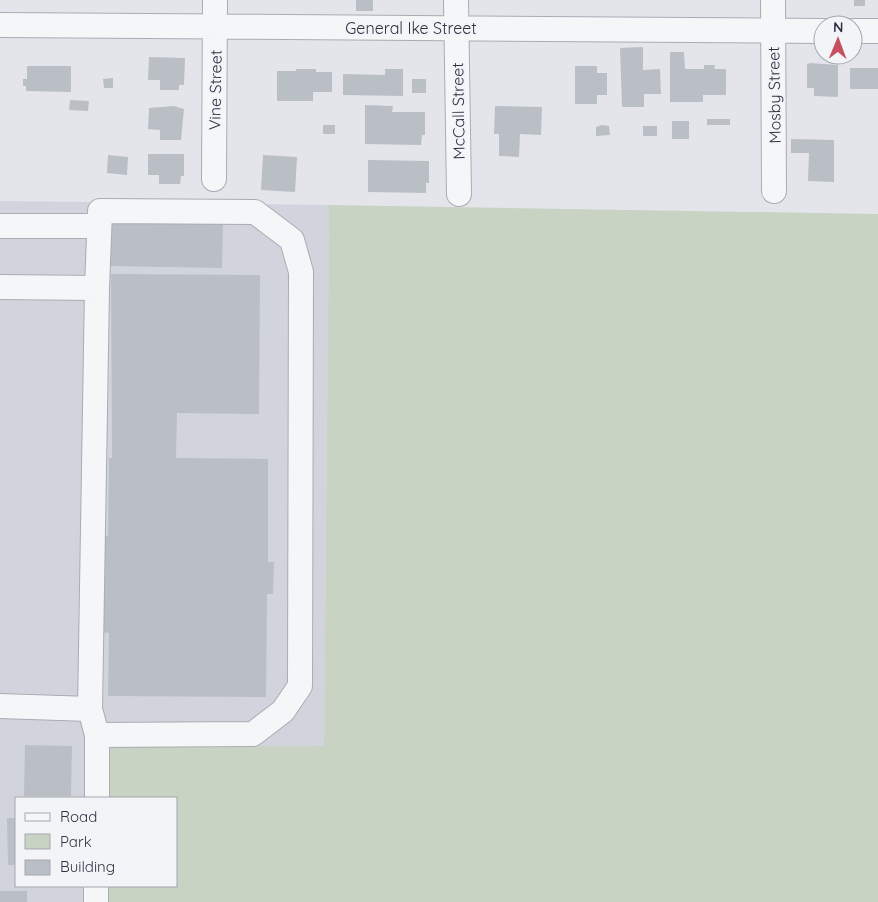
<svg xmlns="http://www.w3.org/2000/svg" width="878" height="902" font-family="Quicksand,sans-serif">
<style>
.built{fill:#d1d4dc}
.green{fill:#c8d3c4}
.building{fill:#babfc6}
.lines{fill:none;stroke-linecap:round;stroke-linejoin:round}
.minor-casing{stroke:#a8acb4;stroke-width:26}
.minor{stroke:#f5f6f8;stroke-width:24}
.labels{text-anchor:middle;stroke-width:4.5;stroke-linejoin:round;paint-order:stroke}
.street-label{font-size:16px;fill:#2c3341;stroke:#f2f4f7}
</style>
<rect width="100%" height="100%" fill="#e3e5ea"/>
<path class="built" d="M 0,201 L 329,205 L 324,746 L 111,747 L 110,798 L 16,798 L 16,886 L 109,886 L 109,902 L 0,902 Z"/>
<path class="green" d="M 329,205 L 878,214 L 878,902 L 109,902 L 109,886 L 176,886 L 176,798 L 110,798 L 110,747 L 324,746 Z"/>
<path class="building" d="M 356,0 L 373,0 L 373,11 L 356,11 Z
M 854,0 L 865,0 L 865,6 L 854,6 Z
M 643,47 L 643,70 L 660,69 L 661,94 L 644,94 L 644,107 L 622,107 L 620,48 Z
M 670,52 L 684,52 L 685,69 L 704,69 L 704,65 L 715,65 L 714,69 L 726,69 L 726,95 L 703,95 L 703,102 L 670,102 Z
M 149,57 L 185,58 L 184,85 L 179,85 L 179,90 L 160,90 L 160,80 L 148,80 Z
M 810,63 L 838,65 L 838,97 L 814,96 L 814,88 L 807,88 L 807,64 Z
M 27,66 L 71,66 L 71,92 L 26,91 L 26,86 L 23,86 L 23,79 L 27,79 Z
M 575,66 L 597,66 L 597,73 L 607,73 L 607,95 L 597,95 L 597,104 L 575,104 Z
M 850,68 L 878,68 L 878,89 L 850,89 Z
M 296,69 L 316,69 L 316,72 L 332,72 L 332,92 L 313,92 L 313,101 L 277,101 L 277,71 L 296,71 Z
M 385,69 L 403,69 L 403,96 L 343,95 L 343,74 L 385,75 Z
M 113,78 L 113,88 L 104,88 L 103,79 Z
M 412,79 L 426,79 L 426,93 L 412,93 Z
M 70,100 L 89,101 L 88,111 L 69,110 Z
M 365,105 L 393,106 L 392,112 L 425,112 L 425,135 L 422,135 L 421,145 L 365,144 Z
M 174,106 L 184,109 L 181,140 L 160,140 L 160,130 L 148,129 L 149,108 Z
M 495,106 L 542,107 L 541,135 L 520,134 L 519,157 L 499,156 L 499,134 L 494,134 Z
M 707,119 L 730,119 L 730,125 L 707,125 Z
M 672,121 L 689,121 L 689,139 L 672,139 Z
M 323,125 L 335,125 L 335,134 L 323,134 Z
M 602,125 L 609,126 L 610,135 L 596,136 L 596,127 Z
M 643,126 L 657,126 L 657,136 L 643,136 Z
M 791,139 L 834,140 L 834,182 L 808,181 L 809,153 L 791,153 Z
M 148,154 L 184,154 L 184,176 L 181,176 L 180,184 L 159,184 L 159,175 L 148,175 Z
M 108,155 L 128,157 L 127,175 L 107,173 Z
M 263,155 L 297,157 L 295,192 L 261,190 Z
M 368,160 L 429,161 L 429,183 L 426,183 L 426,193 L 368,192 Z
M 111,222 L 223,224 L 222,268 L 110,266 Z
M 111,274 L 260,275 L 259,414 L 177,413 L 176,458 L 268,459 L 268,562 L 274,562 L 273,594 L 267,594 L 266,697 L 108,696 L 109,633 L 102,632 L 103,536 L 108,536 L 109,458 L 112,458 Z
M 25,745 L 72,746 L 71,796 L 24,796 Z
M 7,818 L 16,818 L 16,865 L 8,865 Z
M 0,891 L 27,891 L 27,902 L 0,902 Z"/>
<g class="lines">
<g class="minor-casing">
<path id="minor" d="M 456,0 L 459,194
M 773,0 L 774,191
M 0,25 L 823,31
M 853,31 L 878,31
M 214,179 L 215,0
M 0,226 L 99,226
M 0,287 L 97,288 L 90,709
M 97,288 L 100,211 L 255,212 L 292,240 L 301,272 L 300,686 L 283,711 L 253,734 L 97,735
M 0,706 L 90,709 L 97,735 L 97,798
M 96,902 L 96,886"/>
</g>
<use href="#minor" class="minor"/>
</g>
<g class="labels">
<g class="street-label">
<text x="411" y="34">General Ike Street</text>
<text transform="translate(215 90) rotate(-89)" y="6">Vine Street</text>
<text transform="translate(774 95) rotate(-91)" y="6">Mosby Street</text>
<text transform="translate(458 111) rotate(-91)" y="6">McCall Street</text>
</g>
</g>
<rect x="15" y="797" width="162" height="90" fill="#f2f4f7" stroke="#a3a7ae"/>
<rect x="25" y="813" width="25" height="8" fill="#f5f6f8" stroke="#a3a7ae"/>
<text x="60" y="822" font-size="15" fill="#2c3341">Road</text>
<rect x="25" y="834" width="25" height="15" fill="#c8d3c4" stroke="#a3a7ae"/>
<text x="60" y="847" font-size="15" fill="#2c3341">Park</text>
<rect x="25" y="860" width="25" height="15" fill="#babfc6" stroke="#a3a7ae"/>
<text x="60" y="872" font-size="15" fill="#2c3341">Building</text>
<g transform="translate(838 40) rotate(1)"><circle r="24" fill="#f2f4f7" stroke="#a3a7ae"/>
<path d="M0-4L9 19L0 12L-9 19Z" fill="#c55160"/>
<text y="-8" font-size="14" font-weight="bold" text-anchor="middle" fill="#2c3341">N</text>
</g>
</svg>
